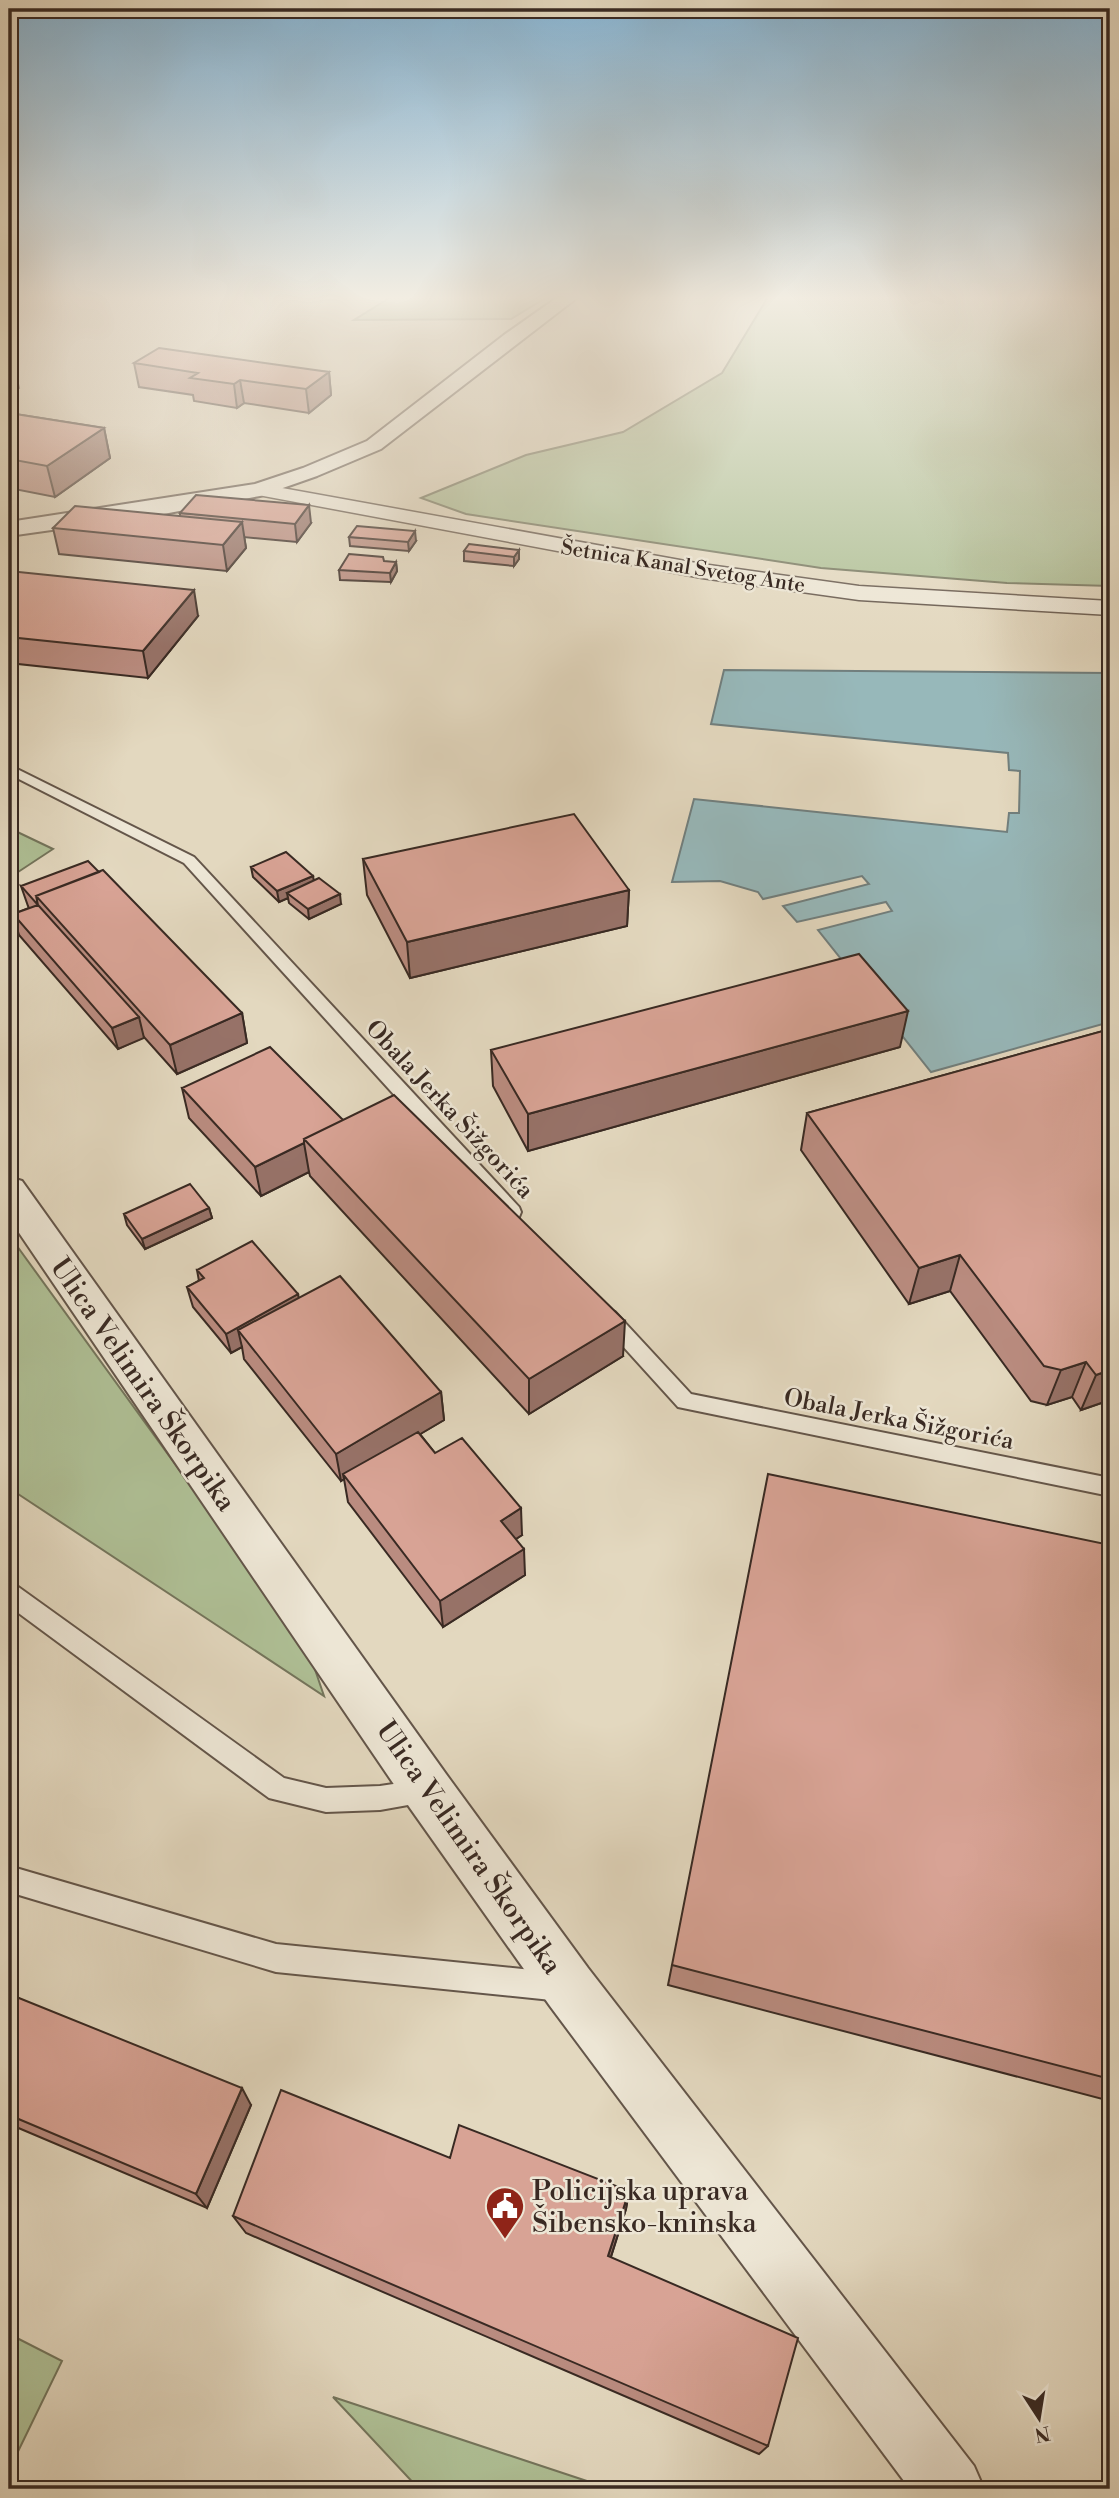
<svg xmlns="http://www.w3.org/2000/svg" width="1119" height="2498" font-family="'Libre Bodoni',serif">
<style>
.green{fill:#afc096;stroke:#74755c;stroke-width:2}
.water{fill:#97b8ba;stroke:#717f7e;stroke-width:2}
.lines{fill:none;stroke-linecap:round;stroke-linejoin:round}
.service-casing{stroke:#64564a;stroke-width:4}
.minor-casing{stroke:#64564a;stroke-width:3}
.tertiary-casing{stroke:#64564a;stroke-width:4}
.service{fill:#ede6d5;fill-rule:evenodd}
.minor{fill:#ede6d5;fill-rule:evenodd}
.tertiary{fill:#ede6d5;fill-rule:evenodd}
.wall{fill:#ba8c80;stroke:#392a23;stroke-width:2}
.shaded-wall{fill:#977268;stroke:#392a23;stroke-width:2}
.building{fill:#d8a395;stroke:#392a23;stroke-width:2}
.labels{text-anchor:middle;stroke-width:5;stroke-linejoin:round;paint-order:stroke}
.far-street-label{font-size:21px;fill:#392a23;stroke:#ede6d5}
.street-label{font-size:24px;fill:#392a23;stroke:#ede6d5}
.near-street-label{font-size:28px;fill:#392a23;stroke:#ede6d5}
.near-poi-label{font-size:28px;fill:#392a23;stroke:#ede6d5;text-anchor:start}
</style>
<rect width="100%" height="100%" fill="#e3d8bf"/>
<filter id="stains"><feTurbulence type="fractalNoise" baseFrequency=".00286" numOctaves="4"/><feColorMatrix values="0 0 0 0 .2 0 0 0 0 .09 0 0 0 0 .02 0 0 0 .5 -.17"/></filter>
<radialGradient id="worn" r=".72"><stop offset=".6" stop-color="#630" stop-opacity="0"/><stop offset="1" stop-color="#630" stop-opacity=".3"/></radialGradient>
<path class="green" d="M 391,297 L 547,297 L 511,319 L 354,320 Z
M 768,297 L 1110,297 L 1110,586 L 1007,583 L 821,568 L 466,514 L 421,498 L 526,455 L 623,432 L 722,373 Z
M 9,828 L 53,849 L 9,878 Z
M 9,1235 L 307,1646 L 324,1696 L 9,1488 Z
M 9,2334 L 62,2361 L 9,2470 Z
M 333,2397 L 611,2489 L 419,2489 Z"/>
<path class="water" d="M 724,670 L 1110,673 L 1110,1022 L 931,1072 L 818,930 L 892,911 L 886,902 L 797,922 L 783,906 L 869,884 L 862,876 L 763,899 L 758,892 L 720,881 L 672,882 L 694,799 L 1007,832 L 1009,813 L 1019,813 L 1020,771 L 1009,770 L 1008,753 L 711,724 Z"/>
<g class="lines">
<g class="service-casing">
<path id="service" d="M 13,767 L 194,857 L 519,1207 L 521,1212 L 519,1217 L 505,1217 L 184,863 L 9,774 L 9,768 Z
M 608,1309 L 615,1312 L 691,1394 L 1110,1478 L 1110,1496 L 678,1407 L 601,1322 L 598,1317 L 601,1312 Z
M 9,1583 L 17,1586 L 284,1778 L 326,1788 L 380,1786 L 427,1779 L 436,1782 L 440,1791 L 436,1800 L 380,1810 L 326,1812 L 269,1798 L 9,1606 Z
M 9,1866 L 276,1944 L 561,1973 L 571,1977 L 575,1987 L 571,1997 L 561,2001 L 276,1972 L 9,1892 Z"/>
</g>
<g class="minor-casing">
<path id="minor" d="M 260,484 L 702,564 L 859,586 L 1110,601 L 1110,615 L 859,600 L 702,578 L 253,494 L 250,490 L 253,486 Z"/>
</g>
<g class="tertiary-casing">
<path id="tertiary" d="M 558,297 L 578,297 L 381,449 L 317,476 L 260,496 L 158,515 L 9,536 L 9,522 L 255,484 L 303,468 L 367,441 L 504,335 Z
M 9,1177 L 22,1181 L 446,1774 L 588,1968 L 974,2466 L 984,2489 L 910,2489 L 550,2006 L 410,1808 L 9,1218 Z"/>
</g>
<use href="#service" class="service"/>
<use href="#minor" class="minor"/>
<use href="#tertiary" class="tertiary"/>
</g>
<path class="wall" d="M 134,363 L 329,372 L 331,395 L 309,413 L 244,403 L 237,408 L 194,401 L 193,395 L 139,387 Z
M 9,413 L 104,428 L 110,458 L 55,497 L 9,488 Z
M 180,513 L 311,523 L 297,542 L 244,537 L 246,548 L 227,571 L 59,554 L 53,528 L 180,516 Z
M 349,537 L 416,541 L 409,551 L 350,546 Z
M 519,550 L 519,559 L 514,566 L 464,561 L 464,551 Z
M 396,562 L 397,571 L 391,582 L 340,580 L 339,570 Z
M 9,571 L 198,616 L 148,678 L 9,663 Z
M 363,859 L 629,890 L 627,926 L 410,978 L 367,895 Z
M 251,867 L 314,880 L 341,904 L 309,919 L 289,903 L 288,898 L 279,902 L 253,877 Z
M 21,886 L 242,1013 L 247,1043 L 177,1074 L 144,1037 L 118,1049 L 19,935 L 13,914 L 29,908 L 28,906 Z
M 1110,1029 L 1110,1400 L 1081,1410 L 1072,1397 L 1047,1405 L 1031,1401 L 950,1291 L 909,1304 L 801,1150 L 807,1113 Z
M 900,1047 L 528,1151 L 493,1086 L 491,1050 Z
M 182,1088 L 343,1120 L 623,1356 L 529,1414 L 310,1176 L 309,1172 L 261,1196 L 189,1118 Z
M 209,1208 L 212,1218 L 145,1249 L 127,1225 L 124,1214 Z
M 197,1270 L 299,1298 L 441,1392 L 444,1420 L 420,1434 L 435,1453 L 522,1535 L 516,1539 L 525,1575 L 443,1627 L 348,1502 L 344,1479 L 341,1481 L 244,1359 L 242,1347 L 231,1353 L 193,1307 L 187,1287 L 199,1281 Z
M 1110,1545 L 1110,2101 L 668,1985 L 672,1965 Z
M 9,1994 L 251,2105 L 207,2208 L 9,2124 Z
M 450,2158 L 629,2191 L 626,2209 L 611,2257 L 768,2446 L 759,2454 L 246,2233 L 233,2216 Z"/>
<path class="shaded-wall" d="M 15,371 L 19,388 L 9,394 L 9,375 Z
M 329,372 L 331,395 L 309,413 L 306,389 Z
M 240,380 L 244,403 L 237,408 L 234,384 Z
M 104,428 L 110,458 L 55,497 L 47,466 Z
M 309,505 L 311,523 L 297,542 L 295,524 Z
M 242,522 L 246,548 L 227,571 L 223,545 Z
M 415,531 L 416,541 L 409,551 L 408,542 Z
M 519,550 L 519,559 L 514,566 L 514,557 Z
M 396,562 L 397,571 L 391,582 L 390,573 Z
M 194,590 L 198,616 L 148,678 L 143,651 Z
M 313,876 L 315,887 L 287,893 L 288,898 L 279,902 L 277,891 Z
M 629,890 L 627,926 L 410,978 L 407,942 Z
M 340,894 L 341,904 L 309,919 L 308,909 Z
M 908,1011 L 900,1047 L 528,1151 L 528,1114 Z
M 242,1013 L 247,1043 L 177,1074 L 170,1045 Z
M 139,1017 L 144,1038 L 118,1049 L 112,1028 Z
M 304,1143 L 309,1172 L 261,1196 L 255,1167 Z
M 209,1208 L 212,1218 L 145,1249 L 142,1239 Z
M 960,1255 L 950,1291 L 909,1304 L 919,1268 Z
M 298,1294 L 302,1314 L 238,1330 L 242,1347 L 231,1353 L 226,1334 Z
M 625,1321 L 623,1356 L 529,1414 L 529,1379 Z
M 1086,1362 L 1072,1397 L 1047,1405 L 1061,1370 Z
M 1110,1370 L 1110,1400 L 1081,1410 L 1096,1375 Z
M 441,1392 L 444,1420 L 346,1478 L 343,1474 L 344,1479 L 341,1481 L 336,1454 Z
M 521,1508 L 522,1535 L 502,1548 L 501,1521 Z
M 524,1549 L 525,1575 L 443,1627 L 440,1601 Z
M 242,2088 L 251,2105 L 207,2208 L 196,2194 Z
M 629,2191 L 626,2209 L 606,2272 L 608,2256 Z"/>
<path class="building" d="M 159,348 L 329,372 L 306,389 L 240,380 L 234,384 L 190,378 L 198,373 L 134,363 Z
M 9,413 L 104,428 L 47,466 L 9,459 Z
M 196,495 L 309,505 L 295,524 L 180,513 Z
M 75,506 L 242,522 L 223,545 L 53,528 Z
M 357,526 L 415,531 L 408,542 L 349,537 Z
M 469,544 L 519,550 L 514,557 L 464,551 Z
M 349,554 L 383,557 L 384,561 L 396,562 L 390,573 L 339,570 Z
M 9,571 L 194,590 L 143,651 L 9,637 Z
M 574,814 L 629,890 L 407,942 L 363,859 Z
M 286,852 L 313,876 L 277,891 L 251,867 Z
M 88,861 L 99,872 L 36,896 L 38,905 L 139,1017 L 112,1028 L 13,914 L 38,905 L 21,886 Z
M 103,870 L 242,1013 L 170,1045 L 36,896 Z
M 319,878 L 340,894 L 308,909 L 287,893 Z
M 859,954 L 908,1011 L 528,1114 L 491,1050 Z
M 1110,1029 L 1110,1370 L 1096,1375 L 1086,1362 L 1061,1370 L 1044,1366 L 960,1255 L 919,1268 L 807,1113 Z
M 270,1047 L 343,1120 L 304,1139 L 304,1143 L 255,1167 L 182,1088 Z
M 394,1095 L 625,1321 L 529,1379 L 304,1139 Z
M 190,1184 L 209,1208 L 142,1239 L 124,1214 Z
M 252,1241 L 298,1294 L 226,1334 L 187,1287 L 204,1278 L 197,1270 Z
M 340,1276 L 441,1392 L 336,1454 L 238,1330 Z
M 418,1432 L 435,1453 L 462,1438 L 521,1508 L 501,1521 L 524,1549 L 440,1601 L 343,1474 Z
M 768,1474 L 1110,1545 L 1110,2079 L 672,1965 Z
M 9,1994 L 242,2088 L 196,2194 L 9,2115 Z
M 281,2090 L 450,2158 L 459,2125 L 629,2191 L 608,2256 L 798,2338 L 768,2446 L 233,2216 Z"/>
<linearGradient id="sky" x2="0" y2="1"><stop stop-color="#87b6d6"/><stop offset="0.46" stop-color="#f2ede2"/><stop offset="1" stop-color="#f2ede2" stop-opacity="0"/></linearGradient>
<rect width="1119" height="647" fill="url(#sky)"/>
<defs>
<g id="civic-pin" transform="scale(2.0125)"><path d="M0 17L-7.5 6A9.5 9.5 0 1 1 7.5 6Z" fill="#8f2418" stroke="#ede6d5"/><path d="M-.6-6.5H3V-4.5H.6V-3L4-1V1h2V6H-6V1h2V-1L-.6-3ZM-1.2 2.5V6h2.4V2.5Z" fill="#fff"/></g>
</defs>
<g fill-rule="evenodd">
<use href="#civic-pin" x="505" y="2206"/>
</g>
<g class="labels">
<g class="far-street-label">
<text transform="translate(683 566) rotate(9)" y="7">Šetnica Kanal Svetog Ante</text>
</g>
<g class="street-label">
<text transform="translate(450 1109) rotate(47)" y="8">Obala Jerka Šižgorića</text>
<text transform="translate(899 1419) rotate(11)" y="8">Obala Jerka Šižgorića</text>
</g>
<g class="near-street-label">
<text transform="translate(144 1384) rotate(55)" y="10">Ulica Velimira Škorpika</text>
<text transform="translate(470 1847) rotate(55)" y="10">Ulica Velimira Škorpika</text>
</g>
<g class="near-poi-label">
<text x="532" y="2200">Policijska uprava<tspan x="532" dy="32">Šibensko-kninska</tspan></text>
</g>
</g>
<rect width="1119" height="2498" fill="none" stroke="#e3d8bf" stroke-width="35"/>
<rect x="10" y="10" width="1098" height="2477" fill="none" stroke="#392a23" stroke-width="3.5"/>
<rect x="18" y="18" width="1084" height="2463" fill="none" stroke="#392a23" stroke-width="2"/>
<g transform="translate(1039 2418) rotate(168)" stroke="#ede6d5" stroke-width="5" paint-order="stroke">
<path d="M0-5L12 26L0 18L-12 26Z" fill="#392a23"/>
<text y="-10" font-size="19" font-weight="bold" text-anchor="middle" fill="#392a23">N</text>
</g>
<rect width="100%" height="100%" filter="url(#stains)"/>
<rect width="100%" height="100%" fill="url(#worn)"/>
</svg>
